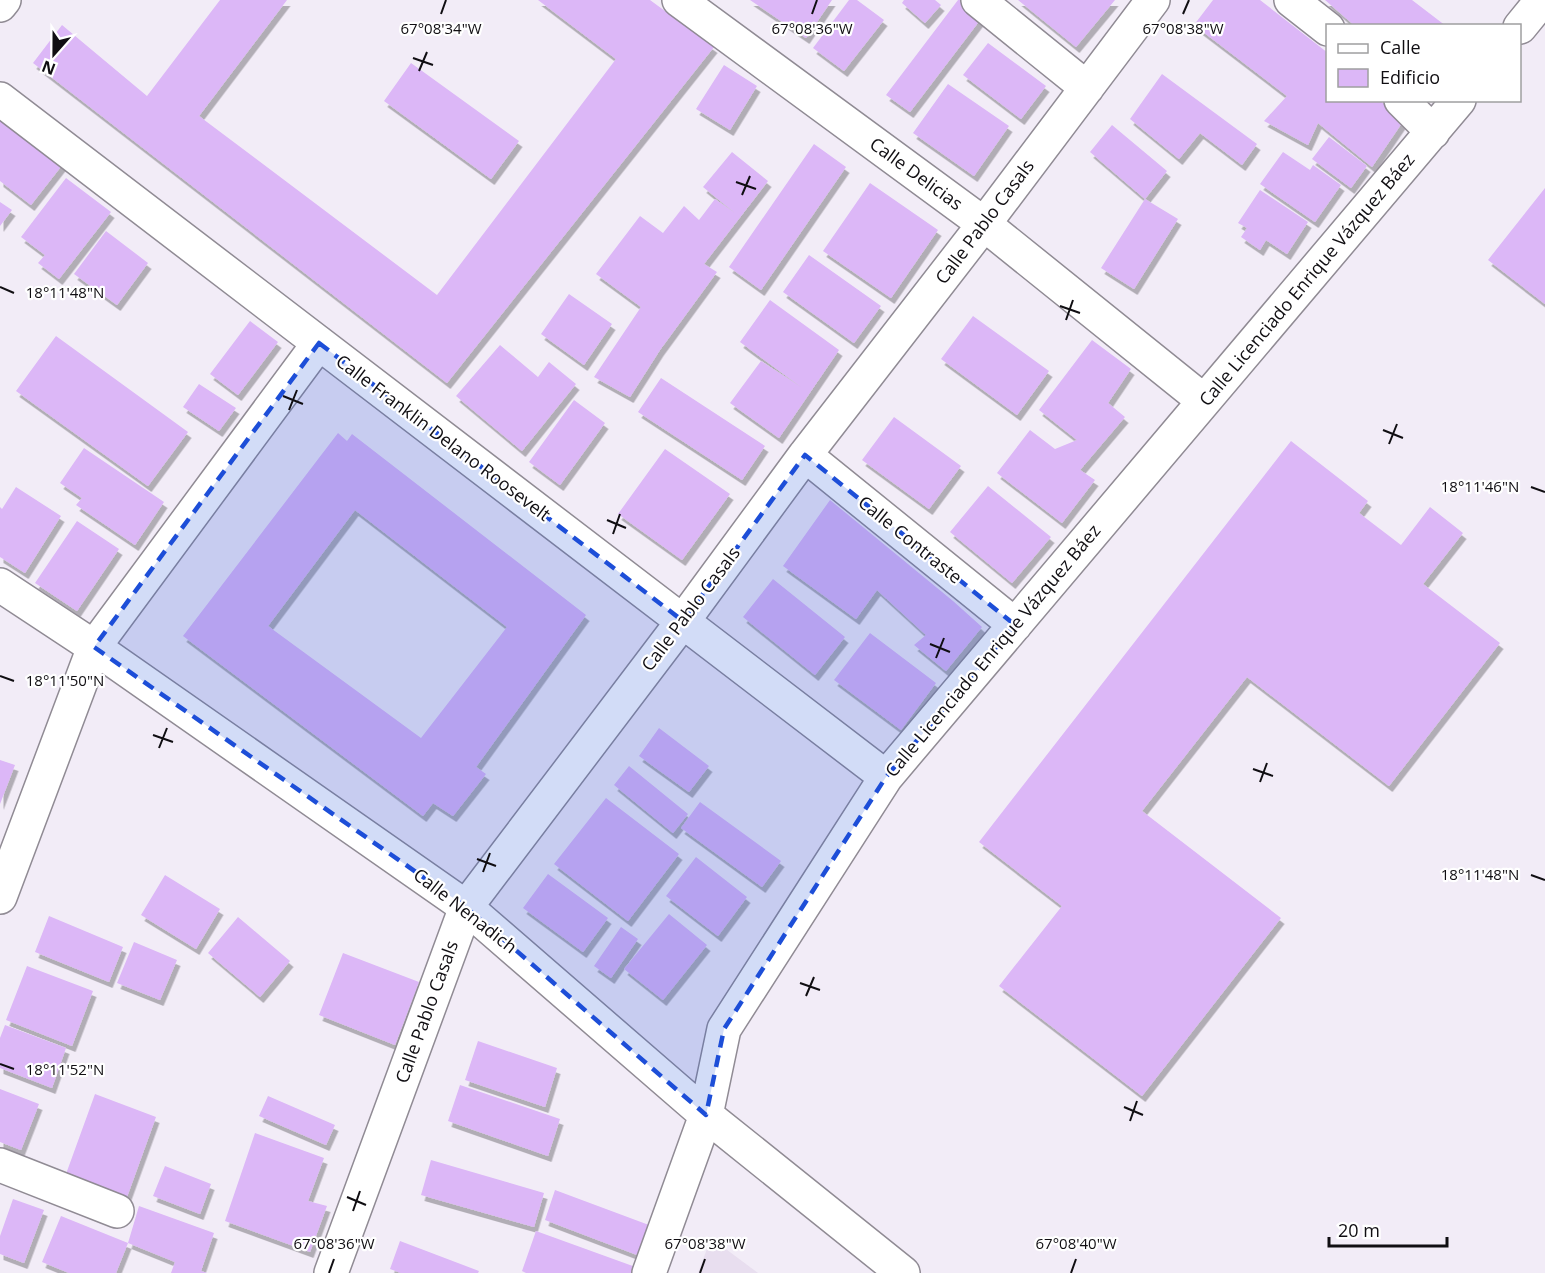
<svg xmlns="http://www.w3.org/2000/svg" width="1545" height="1273" font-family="'Open Sans',sans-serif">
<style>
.built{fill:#e8deef}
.building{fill:#dcb7f7;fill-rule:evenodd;filter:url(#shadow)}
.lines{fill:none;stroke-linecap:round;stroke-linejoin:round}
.street-casing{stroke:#908b94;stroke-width:36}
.primary-casing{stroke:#908b94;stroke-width:36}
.street{stroke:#fff;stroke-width:33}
.primary{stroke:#fff;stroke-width:33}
.marked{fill:#1d4ed8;fill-opacity:0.2;stroke:#1d4ed8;stroke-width:4.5;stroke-dasharray:12 8;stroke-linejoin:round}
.ticks{fill:none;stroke:#100e12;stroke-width:2}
.labels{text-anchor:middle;stroke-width:4.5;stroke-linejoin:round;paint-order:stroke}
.street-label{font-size:18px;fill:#100e12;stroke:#fff}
.ticks-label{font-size:15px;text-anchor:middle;fill:#100e12;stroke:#fff;stroke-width:4.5;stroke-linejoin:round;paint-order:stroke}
</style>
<defs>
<filter id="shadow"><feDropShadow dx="3.5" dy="6" stdDeviation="0" flood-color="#0004"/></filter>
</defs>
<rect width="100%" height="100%" fill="#f2ecf7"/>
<path class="built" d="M 711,1238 L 758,1273 L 698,1273 Z"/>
<path class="building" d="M 220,0 L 287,0 L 199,116 L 437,295 L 616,59 L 538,0 L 650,0 L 714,47 L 447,383 L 33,63 L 62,25 L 147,96 Z
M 750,0 L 832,0 L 806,38 Z
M 849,0 L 857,0 L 884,20 L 844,71 L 813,48 Z
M 904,0 L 935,0 L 941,5 L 925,23 L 902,3 Z
M 958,0 L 973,0 L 987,11 L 910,112 L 886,95 Z
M 1018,0 L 1115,0 L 1076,47 Z
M 1213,0 L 1260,0 L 1328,53 L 1328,100 L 1380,100 L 1402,123 L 1372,167 L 1318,123 L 1308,145 L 1264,121 L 1287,96 L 1194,25 Z
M 1325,0 L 1412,0 L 1446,26 L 1355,26 Z
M 988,43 L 1046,86 L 1021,119 L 963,75 Z
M 411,63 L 519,141 L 491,179 L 384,101 Z
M 724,65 L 757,86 L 730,130 L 696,109 Z
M 1162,74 L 1257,144 L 1242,165 L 1200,133 L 1179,159 L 1130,119 Z
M 948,84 L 1009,126 L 974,176 L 913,133 Z
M 0,114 L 63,164 L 31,205 L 0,181 Z
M 1112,125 L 1167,171 L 1145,199 L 1090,152 Z
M 1329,137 L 1367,166 L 1351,188 L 1312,159 Z
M 814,144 L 846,167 L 761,290 L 729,267 Z
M 732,152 L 768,181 L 704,264 L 717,272 L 660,350 L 630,397 L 594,377 L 641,307 L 596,274 L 640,216 L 663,233 L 684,206 L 699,220 L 715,199 L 735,213 L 703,187 Z
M 1283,152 L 1310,170 L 1313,165 L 1341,185 L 1315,222 L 1260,184 Z
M 66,178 L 111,212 L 59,279 L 38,263 L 45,255 L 21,237 Z
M 870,183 L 938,230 L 891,298 L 823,251 Z
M 1545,188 L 1545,304 L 1488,260 Z
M 1260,190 L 1308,222 L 1287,254 L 1266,240 L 1260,250 L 1241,237 L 1247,228 L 1238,223 Z
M 1145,199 L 1178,219 L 1134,289 L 1101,268 Z
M 0,202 L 12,210 L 0,226 Z
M 106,231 L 148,263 L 117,305 L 74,274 Z
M 809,255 L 881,306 L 854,343 L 783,292 Z
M 569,294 L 612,324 L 584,365 L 541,334 Z
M 770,300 L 839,350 L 779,438 L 730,403 L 761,361 L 801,387 L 740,342 Z
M 973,316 L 1049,371 L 1017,415 L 941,359 Z
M 250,321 L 278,342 L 238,395 L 210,374 Z
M 56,336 L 188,432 L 148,486 L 16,391 Z
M 1092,340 L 1131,369 L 1108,403 L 1125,417 L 1080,470 L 1095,480 L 1062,523 L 997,473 L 1030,430 L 1055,449 L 1077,440 L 1039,410 Z
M 500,345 L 538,377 L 549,362 L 576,384 L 522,451 L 456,396 Z
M 661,378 L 765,446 L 742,480 L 638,412 Z
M 199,384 L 236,408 L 219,431 L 183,407 Z
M 574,400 L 605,423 L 560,485 L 529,462 Z
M 894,417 L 961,466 L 929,509 L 862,460 Z
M 338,433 L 347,441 L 352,434 L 586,615 L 476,767 L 486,774 L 453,816 L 433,803 L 423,816 L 183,636 ZM 355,510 L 507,627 L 421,738 L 268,626 Z
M 1291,441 L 1368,501 L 1359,513 L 1401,545 L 1430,507 L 1463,533 L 1423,584 L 1500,643 L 1389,786 L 1247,677 L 1142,811 L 1281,918 L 1142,1096 L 999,986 L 1062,906 L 979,842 Z
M 84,448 L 164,502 L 135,545 L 76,505 L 82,498 L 60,483 Z
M 665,449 L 730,494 L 682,560 L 618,514 Z
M 988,486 L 1051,537 L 1012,583 L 950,532 Z
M 16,487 L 61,516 L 25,573 L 0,557 L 0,507 L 2,509 Z
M 830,500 L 953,601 L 982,627 L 946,671 L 914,645 L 926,635 L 877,590 L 856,619 L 783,566 Z
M 77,521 L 119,549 L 77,611 L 35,583 Z
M 773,579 L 845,637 L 815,675 L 743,617 Z
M 870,633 L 936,683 L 901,730 L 834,680 Z
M 659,728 L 709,766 L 689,792 L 639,756 Z
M 0,760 L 15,765 L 0,804 Z
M 629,766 L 688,814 L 673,833 L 614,785 Z
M 606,798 L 679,854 L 628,921 L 554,864 Z
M 700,802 L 781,861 L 762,887 L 681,828 Z
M 696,857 L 747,897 L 718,936 L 666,896 Z
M 548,874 L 608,918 L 583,952 L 523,908 Z
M 165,875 L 220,909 L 196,949 L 141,915 Z
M 669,914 L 707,945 L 663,1000 L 624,969 Z
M 49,916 L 123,947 L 109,982 L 35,952 Z
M 238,917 L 290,961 L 260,997 L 208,953 Z
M 621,927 L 638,939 L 611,978 L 594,966 Z
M 134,942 L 177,960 L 160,1000 L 117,983 Z
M 343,953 L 419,982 L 395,1045 L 319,1015 Z
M 27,966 L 93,991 L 72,1046 L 6,1020 Z
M 5,1025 L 66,1048 L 52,1088 L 0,1068 L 0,1038 Z
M 478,1041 L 557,1068 L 545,1107 L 465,1080 Z
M 460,1085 L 560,1119 L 548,1156 L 448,1121 Z
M 0,1089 L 39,1104 L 21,1150 L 0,1142 Z
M 95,1094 L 156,1117 L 127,1197 L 66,1174 Z
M 268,1096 L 335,1125 L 326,1145 L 259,1116 Z
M 255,1133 L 324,1158 L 308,1201 L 327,1206 L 310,1252 L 225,1221 Z
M 431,1160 L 544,1193 L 534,1227 L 421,1195 Z
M 165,1166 L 211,1184 L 200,1214 L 153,1196 Z
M 555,1190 L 657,1228 L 645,1258 L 545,1220 Z
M 13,1199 L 44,1210 L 24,1263 L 0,1254 L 0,1236 Z
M 139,1206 L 214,1233 L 201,1271 L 207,1273 L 171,1273 L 175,1262 L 128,1243 L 116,1273 L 69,1273 L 42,1262 L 61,1216 L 128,1243 Z
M 536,1231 L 641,1269 L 639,1273 L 526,1273 L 522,1271 Z
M 400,1241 L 479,1271 L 478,1273 L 401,1273 L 390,1269 Z"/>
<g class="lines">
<g class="street-casing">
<path id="street" d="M 679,0 L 984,224 L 1204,401
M 978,0 L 1087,88
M 1291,0 L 1328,29
M 1520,27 L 1542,0
M 0,99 L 886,777
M 1401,100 L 1433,132
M 805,455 L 1015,625
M 0,585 L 94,647 L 466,907 L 706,1115 L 903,1273
M 0,897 L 94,647 L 319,343
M 0,1165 L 117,1211
M 331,1273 L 466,907 L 683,621 L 805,455 L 984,224 L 1153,0
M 649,1273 L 706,1115 L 724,1029 L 886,777 L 1459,100"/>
</g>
<g class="primary-casing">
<path id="primary" d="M 0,5 L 4,0"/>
</g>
<use href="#street" class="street"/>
<use href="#primary" class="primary"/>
</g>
<path class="marked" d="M 319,343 L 683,621 L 805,455 L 1015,625 L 886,777 L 724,1029 L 706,1115 L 466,907 L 94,647 Z"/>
<path class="ticks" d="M 441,14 L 446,0M 812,14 L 817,0M 1183,14 L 1189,0M 413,58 L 433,65M 419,71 L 427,52M 736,182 L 756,189M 742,195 L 750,176M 0,287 L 14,293M 1060,306 L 1080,313M 1066,320 L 1073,300M 283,396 L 303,404M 289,410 L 297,390M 1383,430 L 1403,438M 1389,444 L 1397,424M 1531,487 L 1545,492M 607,520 L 626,528M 613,534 L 620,514M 930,644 L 950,652M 936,658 L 944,638M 0,676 L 14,681M 153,735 L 173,742M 159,748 L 167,728M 1253,769 L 1273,776M 1260,782 L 1267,763M 477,859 L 496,866M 483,872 L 490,853M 1531,875 L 1545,880M 800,983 L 820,990M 806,996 L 814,977M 0,1064 L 14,1069M 1124,1107 L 1143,1115M 1130,1121 L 1137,1101M 347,1197 L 366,1205M 353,1211 L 360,1191M 329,1273 L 334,1259M 700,1273 L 705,1259M 1071,1273 L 1076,1259"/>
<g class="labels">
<g class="street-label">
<text transform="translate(916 174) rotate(36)" y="6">Calle Delicias</text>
<text transform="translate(985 222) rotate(-53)" y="6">Calle Pablo Casals</text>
<text transform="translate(1307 280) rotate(-50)" y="6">Calle Licenciado Enrique Vázquez Báez</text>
<text transform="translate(443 438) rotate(37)" y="6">Calle Franklin Delano Roosevelt</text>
<text transform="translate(910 540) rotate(39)" y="6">Calle Contraste</text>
<text transform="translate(691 609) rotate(-53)" y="6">Calle Pablo Casals</text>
<text transform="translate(993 651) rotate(-50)" y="6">Calle Licenciado Enrique Vázquez Báez</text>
<text transform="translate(465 911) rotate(38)" y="6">Calle Nenadich</text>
<text transform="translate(427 1012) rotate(-70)" y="6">Calle Pablo Casals</text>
</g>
</g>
<g class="ticks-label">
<text x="441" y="34">67°08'34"W</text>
<text x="812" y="34">67°08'36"W</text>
<text x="1183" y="34">67°08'38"W</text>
<text x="65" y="298">18°11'48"N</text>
<text x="1480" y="492">18°11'46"N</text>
<text x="65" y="686">18°11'50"N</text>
<text x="1480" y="880">18°11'48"N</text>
<text x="65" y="1075">18°11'52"N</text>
<text x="334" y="1249">67°08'36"W</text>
<text x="705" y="1249">67°08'38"W</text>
<text x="1076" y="1249">67°08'40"W</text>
</g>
<rect x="1326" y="24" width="195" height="78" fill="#ffffff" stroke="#9f9fa0" stroke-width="1.5"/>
<rect x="1338" y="44" width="30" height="9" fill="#ffffff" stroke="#9f9fa0" stroke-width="1.5"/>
<text x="1380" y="54" font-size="18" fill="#100e12">Calle</text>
<rect x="1338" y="69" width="30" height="18" fill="#dcb7f7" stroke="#9f9fa0" stroke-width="1.5"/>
<text x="1380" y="84" font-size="18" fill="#100e12">Edificio</text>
<g transform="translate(54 54) rotate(201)" stroke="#ffffff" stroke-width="4.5" paint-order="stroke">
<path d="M0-4.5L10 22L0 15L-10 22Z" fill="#100e12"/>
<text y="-9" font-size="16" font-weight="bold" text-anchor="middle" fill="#100e12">N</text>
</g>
<path d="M1329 1237v9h118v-9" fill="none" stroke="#100e12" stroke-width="3"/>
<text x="1338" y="1237" font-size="18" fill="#100e12" stroke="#ffffff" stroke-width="4.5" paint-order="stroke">20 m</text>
</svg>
